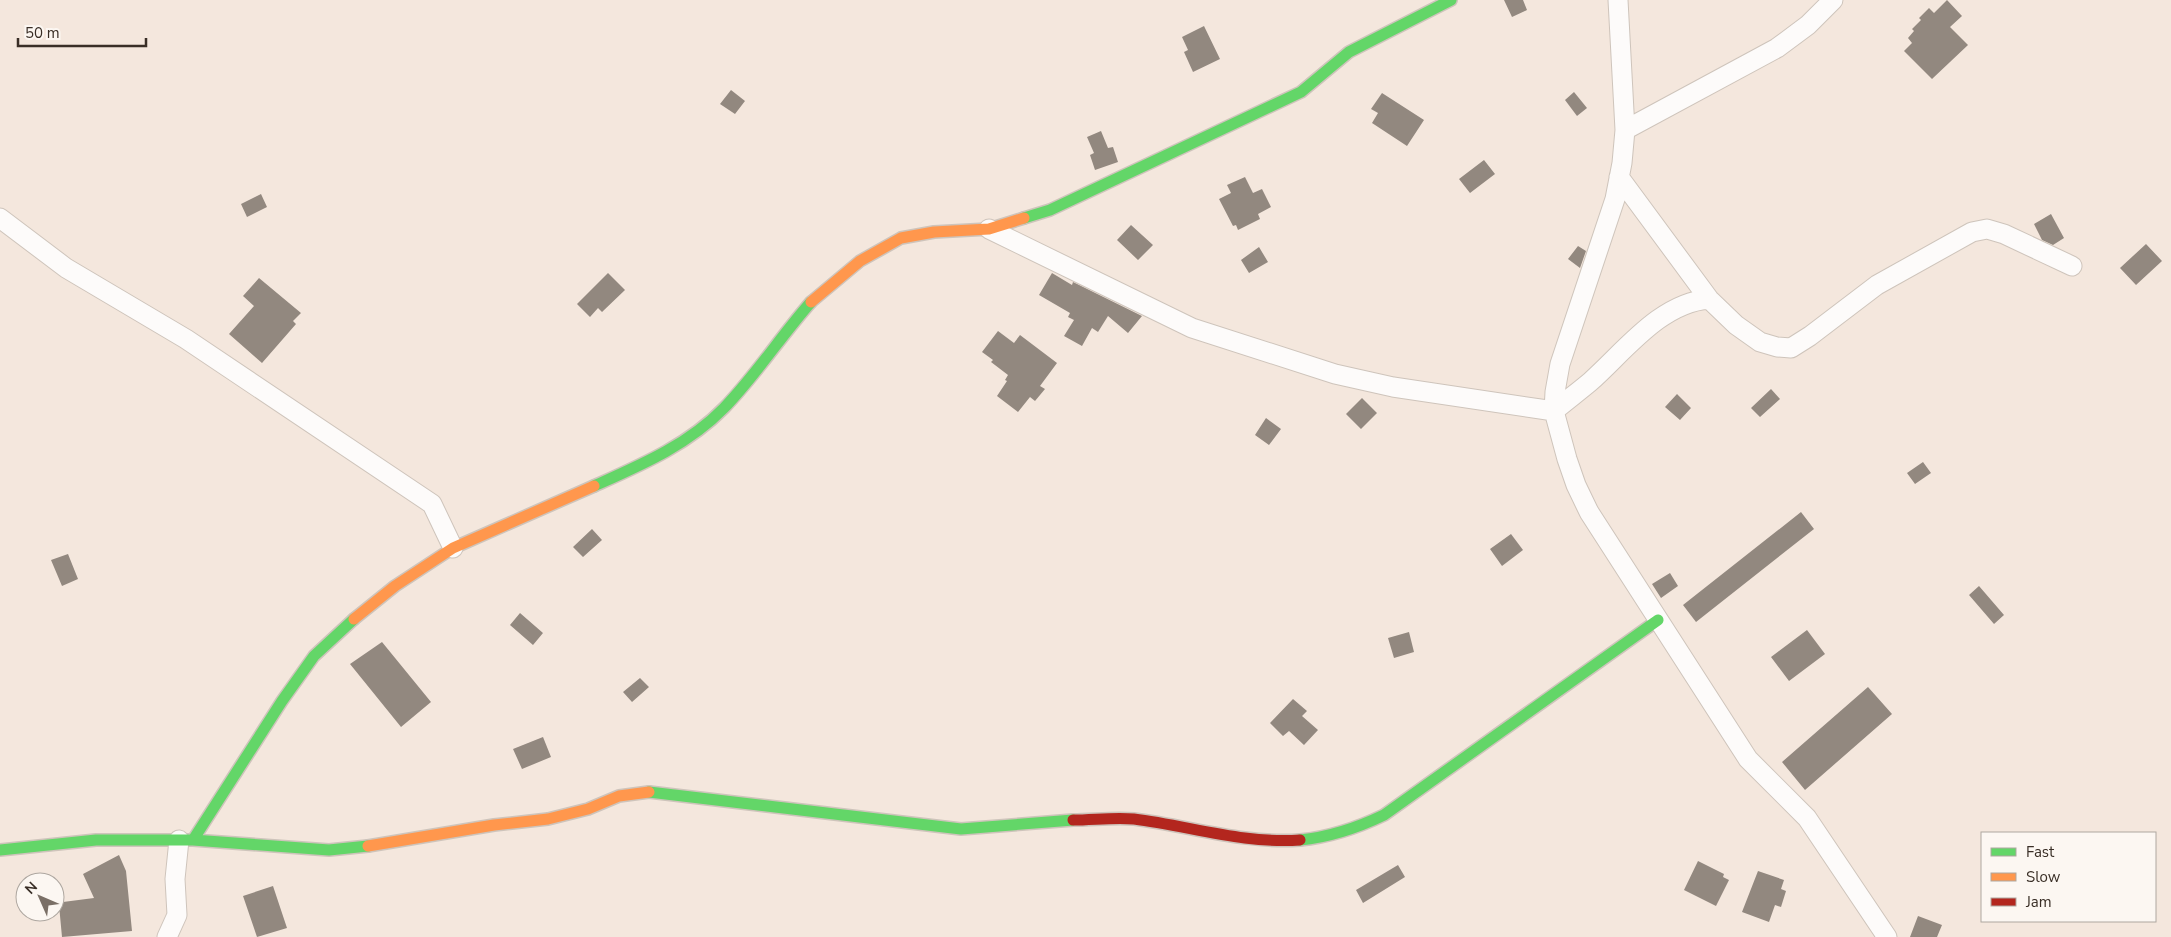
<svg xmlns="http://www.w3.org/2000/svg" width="2171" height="937" font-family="'Nunito Sans',sans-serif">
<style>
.building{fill:#92887f}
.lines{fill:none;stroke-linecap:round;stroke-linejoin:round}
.street-casing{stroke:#cec4bb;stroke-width:21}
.fast-casing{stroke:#cec4bb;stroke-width:14}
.slow-casing{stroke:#cec4bb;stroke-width:14}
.jam-casing{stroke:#cec4bb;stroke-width:14}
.street{stroke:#fdfbfa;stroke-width:19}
.fast{stroke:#63d668;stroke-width:11}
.slow{stroke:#ff974d;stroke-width:11}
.jam{stroke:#b3261e;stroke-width:11}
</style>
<rect width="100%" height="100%" fill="#f4e7dd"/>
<path class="building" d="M 1504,0 L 1523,0 L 1527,10 L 1512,17 Z
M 1947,0 L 1962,16 L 1950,27 L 1968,45 L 1932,79 L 1904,51 L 1912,43 L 1908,38 L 1914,31 L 1912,29 L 1921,20 L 1919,18 L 1929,8 L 1934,13 Z
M 1204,26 L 1220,59 L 1193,72 L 1184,52 L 1188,50 L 1182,37 Z
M 731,90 L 745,101 L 735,114 L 720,104 Z
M 1574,92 L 1587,108 L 1577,116 L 1565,100 Z
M 1382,93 L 1424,120 L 1407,146 L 1372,123 L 1378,113 L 1371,109 Z
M 1101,131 L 1108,148 L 1113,147 L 1118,162 L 1095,170 L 1090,155 L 1094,153 L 1087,137 Z
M 1484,160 L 1495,174 L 1470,193 L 1459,179 Z
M 1245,177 L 1253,193 L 1262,189 L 1271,207 L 1258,214 L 1260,219 L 1238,230 L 1236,225 L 1233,226 L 1219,199 L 1231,193 L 1227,185 Z
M 261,194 L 267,207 L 247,217 L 241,204 Z
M 2051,214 L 2064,238 L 2053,245 L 2042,240 L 2034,224 Z
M 1131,225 L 1153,245 L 1138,260 L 1117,240 Z
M 2146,244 L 2162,261 L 2136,285 L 2120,268 Z
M 1578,246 L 1586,251 L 1580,268 L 1568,259 Z
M 1259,247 L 1268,262 L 1249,273 L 1241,260 Z
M 608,273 L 625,290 L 602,312 L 598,308 L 590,317 L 577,304 Z
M 1052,273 L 1072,285 L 1073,282 L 1142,316 L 1128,333 L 1108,316 L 1098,332 L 1092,328 L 1082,346 L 1064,336 L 1074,320 L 1068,317 L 1070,313 L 1039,295 Z
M 259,278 L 301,313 L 293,321 L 296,324 L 262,363 L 229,334 L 254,306 L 243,296 Z
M 998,331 L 1014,343 L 1020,335 L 1057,363 L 1040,386 L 1045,389 L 1035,401 L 1030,397 L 1018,412 L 997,396 L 1007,381 L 1005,380 L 1008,375 L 991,362 L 993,360 L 982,352 Z
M 1771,389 L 1780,399 L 1760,417 L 1751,408 Z
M 1677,394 L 1691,408 L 1680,420 L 1665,407 Z
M 1362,398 L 1377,413 L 1361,429 L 1346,414 Z
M 1266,418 L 1281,429 L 1269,445 L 1255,435 Z
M 1923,462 L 1931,473 L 1915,484 L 1907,473 Z
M 1801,512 L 1814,529 L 1696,622 L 1683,605 Z
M 592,529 L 602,540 L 583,557 L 573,547 Z
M 1511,534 L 1523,550 L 1502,566 L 1490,549 Z
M 68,554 L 78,579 L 62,586 L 51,560 Z
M 1670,573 L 1678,586 L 1661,598 L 1652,584 Z
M 1979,586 L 2004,615 L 1994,624 L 1969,595 Z
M 520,613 L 543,633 L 533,645 L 510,625 Z
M 1807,630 L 1825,654 L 1789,681 L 1771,657 Z
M 1409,632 L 1414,652 L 1394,658 L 1388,638 Z
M 382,642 L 431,702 L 401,727 L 350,664 Z
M 640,678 L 649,687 L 632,702 L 623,692 Z
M 1868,687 L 1892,714 L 1805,790 L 1782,762 Z
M 1293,699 L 1307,711 L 1302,716 L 1318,730 L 1304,745 L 1289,731 L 1283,736 L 1270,723 Z
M 543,737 L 551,757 L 522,769 L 513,749 Z
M 119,855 L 126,871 L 132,931 L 62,937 L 59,905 L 63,905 L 63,902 L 94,898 L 83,874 Z
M 1698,861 L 1724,874 L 1723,877 L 1729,880 L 1716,906 L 1684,890 Z
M 1398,865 L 1405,877 L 1363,903 L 1356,890 Z
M 1758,871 L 1784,880 L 1781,889 L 1786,891 L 1781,907 L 1775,905 L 1769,922 L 1742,912 Z
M 273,886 L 287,928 L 257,937 L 243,896 Z
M 1918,916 L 1942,925 L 1937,937 L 1910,937 Z"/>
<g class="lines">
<g class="street-casing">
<path id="street" d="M 1618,0 L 1625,130 L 1622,163 L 1615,199 L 1560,364 L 1555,392 L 1554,411 L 1567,459 L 1576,485 L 1589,512 L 1748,759 L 1807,818 L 1887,937
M 1625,130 L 1777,48 L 1808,25 L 1833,0
M 1619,177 L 1709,299 L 1736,325 L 1760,342 L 1777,347 L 1791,348 L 1810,336 L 1877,285 L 1972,232 L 1987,229 L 2004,234 L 2072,266
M 0,218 L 66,268 L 186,339 L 432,504 L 453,548
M 989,229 L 1192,328 L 1335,374 L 1393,387 L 1554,411 C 1566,401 1578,392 1590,382 C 1625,351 1660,303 1709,299
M 167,937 L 177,915 L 175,879 L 179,840"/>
</g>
<g class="fast-casing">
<path id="fast" d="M 1024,218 L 1050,210 L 1301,92 L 1349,52 L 1451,0
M 594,486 C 641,465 688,445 724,408 C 756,375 781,336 811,302
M 649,792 L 961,829 L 1073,820
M 193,840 L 282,701 L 314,656 L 354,619
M 1300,840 C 1331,837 1357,828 1384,815 L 1658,620
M 0,850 L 96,840 L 193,840 L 329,850 L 368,846"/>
</g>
<g class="slow-casing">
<path id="slow" d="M 811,302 L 860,261 L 901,238 L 934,232 L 989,229 L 1024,218
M 354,619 L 395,586 L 453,548 L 594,486
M 368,846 L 494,825 L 548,819 L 588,809 L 619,796 L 649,792"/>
</g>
<g class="jam-casing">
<path id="jam" d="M 1073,820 C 1093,820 1115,817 1134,819 C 1190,826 1244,844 1300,840"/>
</g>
<use href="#street" class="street"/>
<use href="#fast" class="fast"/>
<use href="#slow" class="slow"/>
<use href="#jam" class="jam"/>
</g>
<rect x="1981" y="832" width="175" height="90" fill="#fcf7f2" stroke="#aea7a0"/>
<rect x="1991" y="848" width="25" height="8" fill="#63d668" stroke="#aea7a0"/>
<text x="2026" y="857" font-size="15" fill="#392e26">Fast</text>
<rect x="1991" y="873" width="25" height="8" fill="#ff974d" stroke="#aea7a0"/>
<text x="2026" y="882" font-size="15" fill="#392e26">Slow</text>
<rect x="1991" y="898" width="25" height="8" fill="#b3261e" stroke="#aea7a0"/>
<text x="2026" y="907" font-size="15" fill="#392e26">Jam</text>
<g transform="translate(40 897) rotate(315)"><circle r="24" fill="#fcf7f2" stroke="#aea7a0"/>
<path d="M0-4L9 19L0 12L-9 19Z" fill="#7a6f66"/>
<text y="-8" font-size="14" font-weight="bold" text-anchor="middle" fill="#392e26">N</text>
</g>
<path d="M18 38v8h128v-8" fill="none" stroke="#392e26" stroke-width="2.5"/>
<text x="25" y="38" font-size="15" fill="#392e26" stroke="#fcf7f2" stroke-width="4" paint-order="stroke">50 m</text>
</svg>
